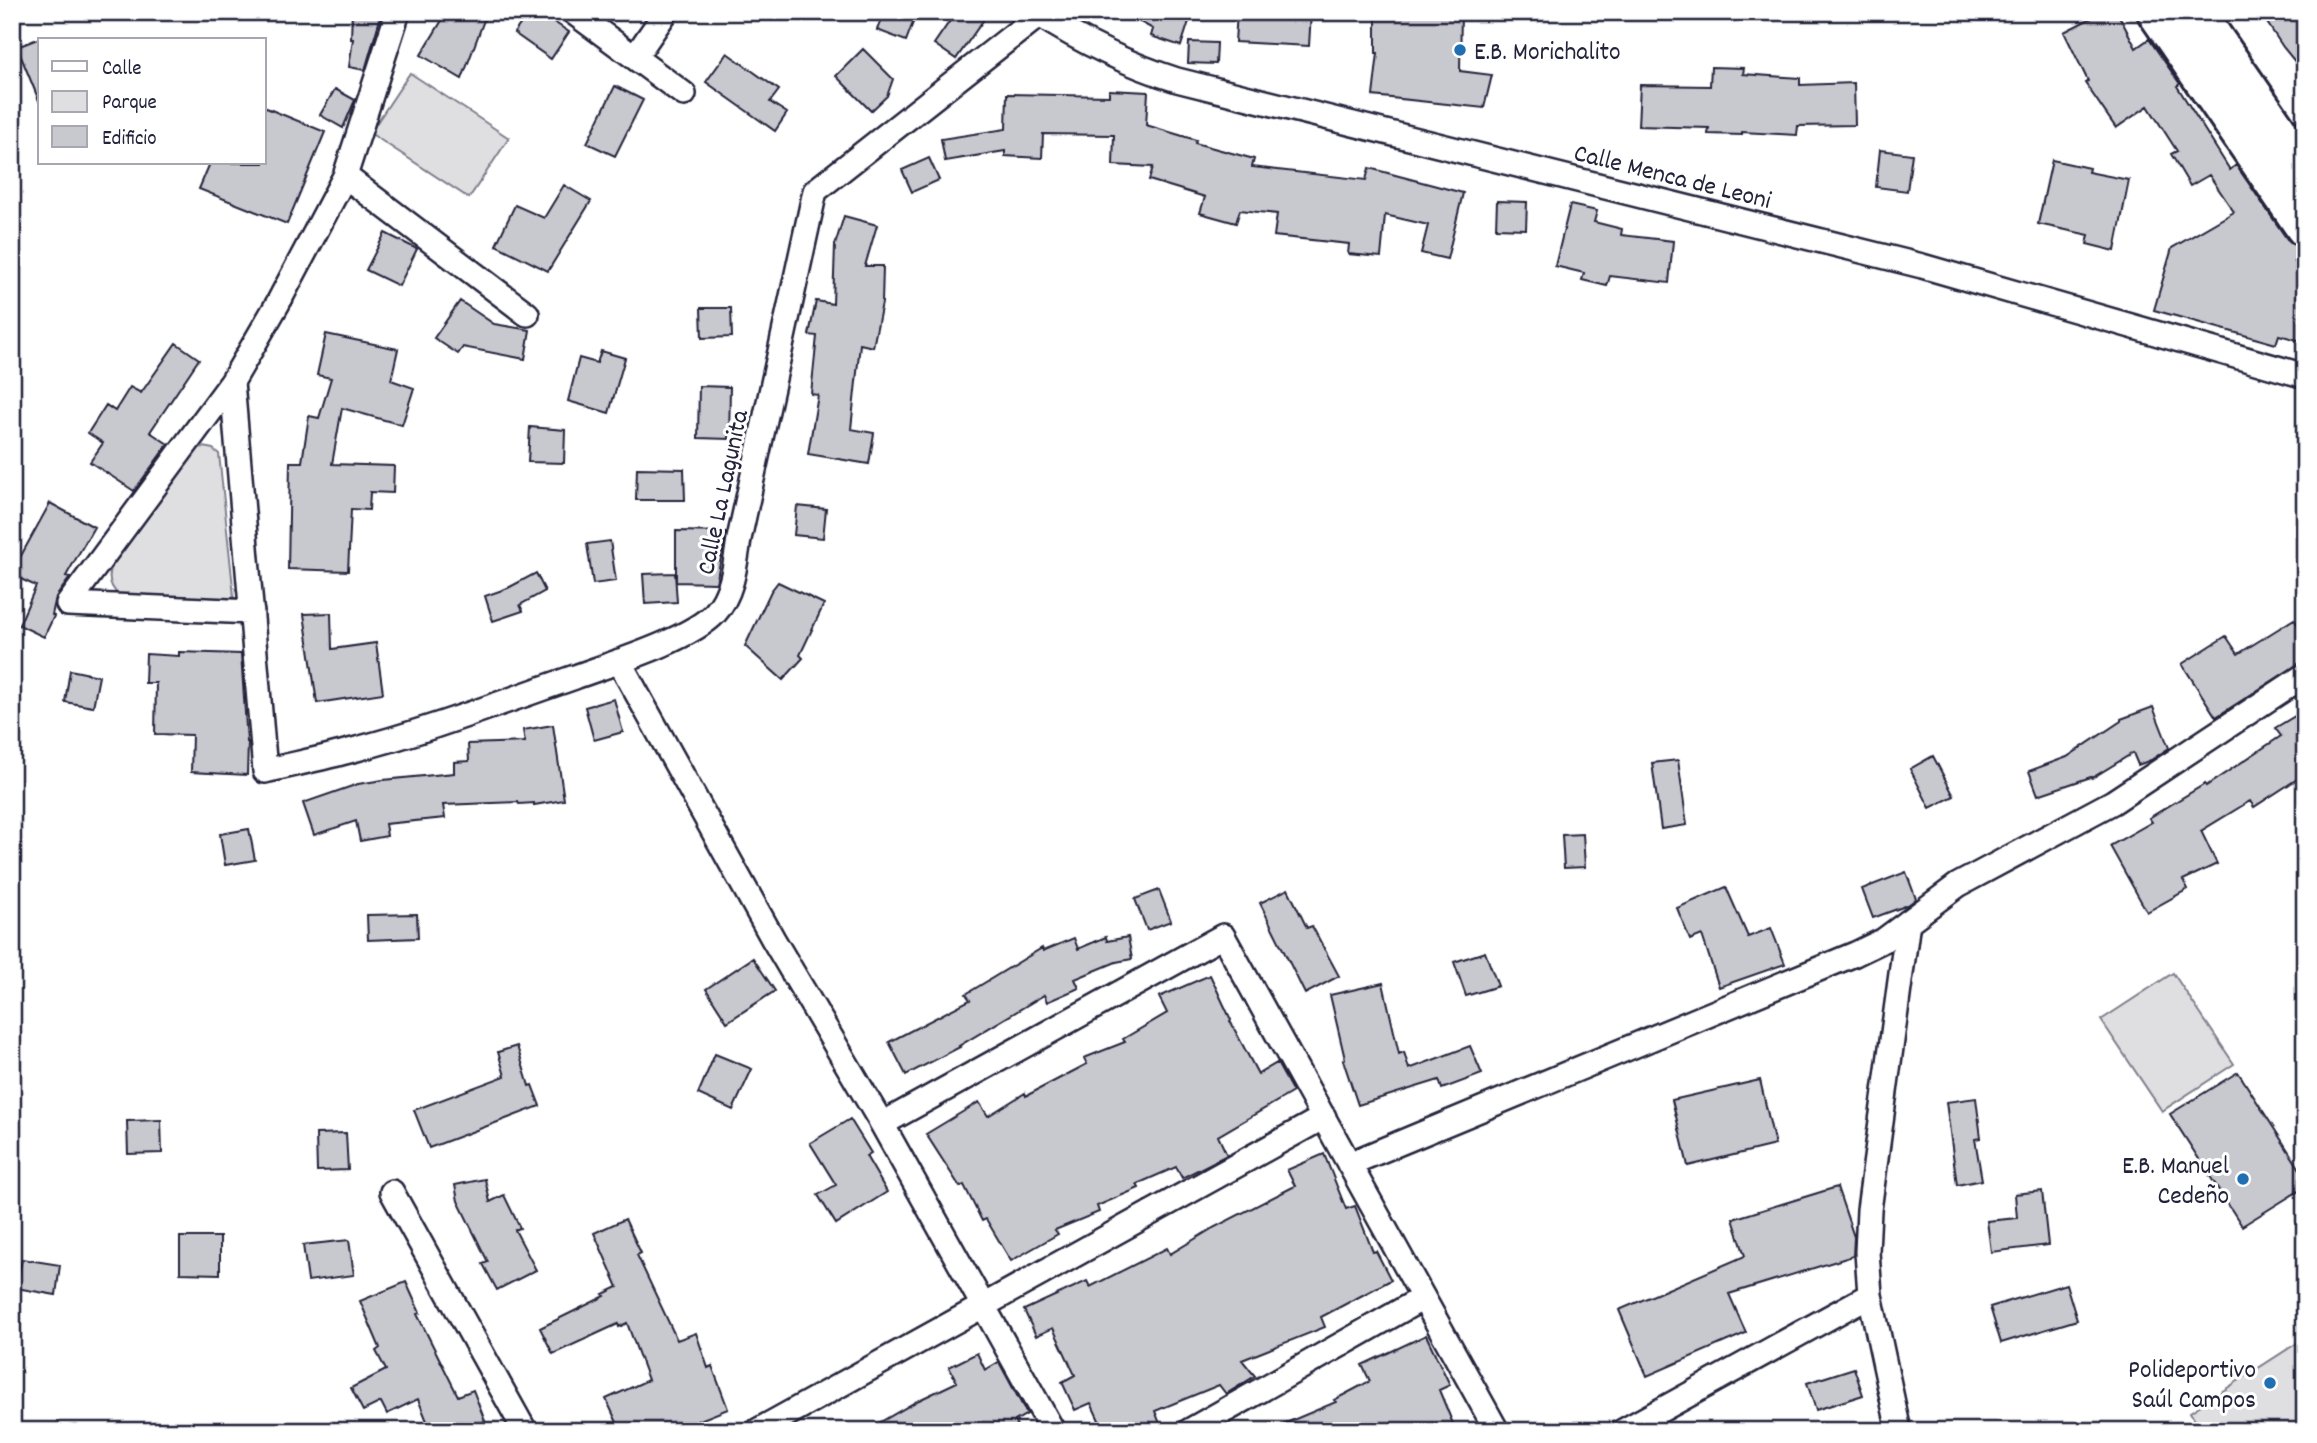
<svg xmlns="http://www.w3.org/2000/svg" width="2317" height="1443" font-family="Dekko,sans-serif">
<style>
.green{fill:#dfdfe2;stroke:#80808e;stroke-width:2}
.building{fill:#c8c8cf;stroke:#22223b;stroke-width:2}
.lines{fill:none;stroke-linecap:round;stroke-linejoin:round}
.street-casing{stroke:#22223b;stroke-width:28}
.highway-casing{stroke:#22223b;stroke-width:44}
.street{stroke:#fff;stroke-width:23}
.highway{stroke:#fff;stroke-width:38}
.poi-dot{fill:#1f6fb2;stroke:#fff;stroke-width:2.5}
.labels{text-anchor:middle;stroke-width:6;stroke-linejoin:round;paint-order:stroke}
.poi-label{font-size:26px;fill:#22223b;stroke:#fff;text-anchor:end}
.street-label{font-size:26px;fill:#22223b;stroke:#fff}
</style>
<rect width="100%" height="100%" fill="#fff"/>
<filter id="ink" filterUnits="userSpaceOnUse"><feTurbulence type="fractalNoise" baseFrequency=".0143" numOctaves="2"/><feDisplacementMap in="SourceGraphic" scale="14" xChannelSelector="R" yChannelSelector="G"/><feConvolveMatrix kernelMatrix="1 2 1 2 8 2 1 2 1" color-interpolation-filters="sRGB"/></filter>
<g filter="url(#ink)">
<path class="green" d="M 410,73 L 509,138 L 469,198 L 370,133 Z
M 203,447 L 213,449 L 219,454 L 234,597 L 225,600 L 120,596 C 109,587 107,576 113,564 L 189,454 L 197,448 Z
M 2173,973 L 2234,1064 L 2162,1111 L 2101,1020 Z
M 2305,1338 L 2305,1431 L 2201,1431 L 2190,1412 Z"/>
<path class="building" d="M 352,12 L 382,12 L 365,70 L 349,67 L 353,39 L 351,39 Z
M 447,12 L 487,12 L 462,79 L 421,55 Z
M 529,12 L 539,12 L 569,32 L 551,59 L 514,33 Z
M 884,12 L 917,12 L 906,41 L 877,30 Z
M 956,12 L 989,12 L 956,59 L 934,44 Z
M 1122,12 L 1192,12 L 1181,46 L 1151,36 L 1153,29 Z
M 1237,12 L 1311,12 L 1309,46 L 1235,42 Z
M 1376,12 L 1461,12 L 1460,71 L 1492,75 L 1484,108 L 1373,96 L 1378,53 L 1376,53 Z
M 2103,12 L 2117,12 L 2136,48 L 2149,39 L 2180,84 L 2177,86 L 2230,170 L 2236,165 L 2287,239 L 2299,247 L 2295,262 L 2305,265 L 2305,342 L 2279,335 L 2276,344 L 2154,310 L 2172,248 L 2234,212 L 2209,175 L 2190,186 L 2171,154 L 2177,151 L 2148,106 L 2116,128 L 2085,83 L 2088,81 L 2064,32 Z
M 2260,12 L 2305,12 L 2305,74 L 2283,47 Z
M 40,38 L 40,103 L 17,47 Z
M 1189,42 L 1217,43 L 1216,64 L 1188,63 Z
M 863,49 L 893,79 L 887,96 L 871,111 L 836,76 Z
M 727,53 L 779,90 L 770,102 L 787,113 L 775,131 L 706,82 Z
M 1711,67 L 1744,68 L 1743,74 L 1800,78 L 1800,85 L 1854,83 L 1855,125 L 1798,126 L 1797,135 L 1742,132 L 1742,135 L 1708,134 L 1709,128 L 1638,126 L 1640,85 L 1710,86 Z
M 615,86 L 643,100 L 615,156 L 587,143 Z
M 335,89 L 355,100 L 343,128 L 320,115 Z
M 1109,90 L 1148,92 L 1146,125 L 1196,140 L 1195,143 L 1254,159 L 1252,167 L 1366,180 L 1369,168 L 1463,193 L 1447,259 L 1421,253 L 1428,225 L 1385,215 L 1381,257 L 1348,254 L 1349,244 L 1274,236 L 1277,214 L 1240,210 L 1236,223 L 1200,213 L 1205,197 L 1149,180 L 1153,167 L 1113,165 L 1114,135 L 1043,134 L 1042,158 L 1005,156 L 1005,151 L 945,161 L 941,139 L 1006,129 L 1007,94 L 1109,96 Z
M 264,107 L 325,132 L 287,224 L 199,189 L 210,163 L 264,163 Z
M 1880,150 L 1912,154 L 1907,191 L 1876,187 Z
M 929,158 L 939,180 L 912,192 L 902,170 Z
M 2052,160 L 2089,168 L 2088,172 L 2129,180 L 2115,251 L 2087,244 L 2089,235 L 2038,224 Z
M 564,185 L 591,201 L 548,271 L 496,245 L 515,205 L 544,218 Z
M 1497,201 L 1527,202 L 1526,229 L 1496,228 Z
M 1570,205 L 1597,211 L 1594,222 L 1622,229 L 1621,235 L 1673,241 L 1669,283 L 1610,276 L 1607,286 L 1582,280 L 1584,273 L 1555,266 Z
M 844,216 L 877,225 L 865,266 L 883,266 L 882,303 L 873,347 L 860,344 L 851,429 L 874,433 L 869,464 L 808,454 L 818,395 L 811,394 L 817,336 L 809,335 L 816,301 L 833,304 L 835,245 Z
M 385,233 L 417,249 L 399,286 L 366,270 Z
M 460,301 L 494,324 L 530,330 L 525,359 L 463,347 L 458,354 L 434,338 Z
M 701,308 L 731,308 L 732,337 L 702,338 Z
M 326,334 L 398,349 L 391,380 L 414,388 L 402,425 L 342,408 L 332,464 L 394,466 L 393,493 L 370,492 L 369,510 L 351,509 L 348,571 L 288,569 L 290,462 L 302,462 L 309,416 L 319,418 L 331,378 L 317,375 Z
M 176,343 L 199,359 L 150,432 L 168,444 L 134,491 L 90,462 L 103,443 L 88,433 L 106,405 L 115,411 L 130,387 L 141,393 Z
M 601,351 L 625,358 L 609,413 L 568,401 L 579,358 L 597,363 Z
M 699,386 L 730,387 L 729,439 L 698,438 Z
M 530,427 L 565,430 L 564,463 L 528,462 Z
M 637,468 L 684,469 L 685,500 L 636,500 Z
M 50,503 L 94,527 L 66,576 L 70,577 L 69,579 L 56,597 L 52,615 L 54,616 L 44,637 L 19,625 L 36,586 L 12,575 L 12,572 Z
M 797,506 L 826,509 L 823,538 L 794,535 Z
M 676,531 L 726,532 L 716,583 L 676,582 Z
M 610,541 L 616,581 L 593,584 L 587,544 Z
M 536,573 L 545,591 L 520,605 L 523,611 L 493,621 L 485,596 L 508,588 Z
M 675,573 L 677,602 L 645,604 L 643,574 Z
M 778,582 L 824,604 L 800,655 L 803,658 L 783,680 L 745,646 L 771,591 Z
M 331,613 L 332,649 L 376,643 L 383,693 L 317,703 L 304,614 Z
M 2294,619 L 2305,635 L 2305,660 L 2216,717 L 2182,664 L 2226,636 L 2238,654 Z
M 179,652 L 241,654 L 247,742 L 248,742 L 247,775 L 191,772 L 192,735 L 155,734 L 156,683 L 145,683 L 146,654 L 179,656 Z
M 70,670 L 99,676 L 93,707 L 65,702 Z
M 614,699 L 623,732 L 594,740 L 585,707 Z
M 2153,707 L 2169,748 L 2151,760 L 2138,765 L 2133,753 L 2092,778 L 2091,777 L 2038,795 L 2029,771 L 2067,757 L 2121,721 L 2121,719 Z
M 2305,710 L 2305,774 L 2254,807 L 2250,801 L 2201,831 L 2217,864 L 2183,880 L 2188,889 L 2147,912 L 2110,846 L 2152,822 L 2149,818 L 2205,784 L 2206,786 L 2281,736 L 2275,728 Z
M 553,725 L 564,800 L 534,805 L 534,803 L 519,804 L 518,802 L 443,805 L 445,818 L 385,824 L 387,836 L 360,841 L 356,821 L 314,835 L 303,803 L 358,784 L 383,780 L 454,773 L 454,762 L 469,761 L 468,744 L 525,742 L 523,730 Z
M 1933,756 L 1954,796 L 1930,808 L 1910,769 Z
M 1678,760 L 1687,825 L 1661,829 L 1652,763 Z
M 249,829 L 255,860 L 225,865 L 220,834 Z
M 1583,834 L 1585,867 L 1564,868 L 1562,835 Z
M 1906,872 L 1916,899 L 1908,905 L 1873,918 L 1862,889 Z
M 1726,887 L 1748,937 L 1771,928 L 1785,964 L 1719,987 L 1702,935 L 1690,940 L 1677,908 Z
M 1288,889 L 1307,928 L 1312,926 L 1339,976 L 1305,994 L 1260,903 Z
M 1159,890 L 1171,921 L 1147,930 L 1135,899 Z
M 417,914 L 418,938 L 368,940 L 367,915 Z
M 1106,937 L 1107,941 L 1128,937 L 1132,959 L 1116,962 L 1075,979 L 1079,988 L 1047,1002 L 1044,995 L 959,1046 L 960,1047 L 906,1075 L 889,1042 L 970,1000 L 966,994 L 1042,948 L 1043,951 L 1074,938 L 1078,949 Z
M 1485,952 L 1498,986 L 1466,996 L 1454,962 Z
M 753,958 L 775,991 L 727,1022 L 706,989 Z
M 1210,975 L 1231,1020 L 1230,1021 L 1258,1074 L 1277,1063 L 1293,1092 L 1218,1136 L 1227,1155 L 1182,1178 L 1176,1167 L 1137,1184 L 1139,1188 L 1097,1206 L 1099,1212 L 1055,1230 L 1058,1234 L 1011,1261 L 986,1219 L 982,1221 L 964,1185 L 960,1187 L 926,1134 L 979,1102 L 988,1116 L 1025,1093 L 1026,1096 L 1087,1064 L 1084,1058 L 1125,1042 L 1123,1039 L 1167,1013 L 1159,997 Z
M 1383,983 L 1399,1054 L 1404,1052 L 1409,1069 L 1470,1046 L 1482,1074 L 1442,1089 L 1439,1080 L 1358,1105 L 1343,1060 L 1345,1059 L 1330,995 Z
M 517,1046 L 529,1086 L 532,1085 L 540,1106 L 429,1148 L 414,1110 L 505,1076 L 498,1052 Z
M 715,1054 L 752,1069 L 733,1110 L 698,1094 Z
M 2238,1072 L 2305,1177 L 2305,1187 L 2242,1226 L 2170,1114 Z
M 1760,1080 L 1775,1145 L 1688,1166 L 1672,1100 Z
M 1976,1098 L 1981,1138 L 1975,1139 L 1982,1180 L 1957,1185 L 1946,1102 Z
M 850,1119 L 871,1153 L 866,1156 L 887,1192 L 836,1224 L 818,1195 L 836,1185 L 810,1143 Z
M 161,1120 L 162,1153 L 128,1154 L 127,1121 Z
M 346,1133 L 348,1170 L 317,1171 L 316,1134 Z
M 1324,1154 L 1346,1209 L 1355,1206 L 1373,1252 L 1376,1251 L 1391,1280 L 1321,1317 L 1325,1327 L 1242,1360 L 1255,1376 L 1226,1394 L 1219,1385 L 1155,1411 L 1163,1431 L 1104,1431 L 1091,1403 L 1075,1410 L 1062,1382 L 1075,1375 L 1053,1328 L 1036,1336 L 1024,1310 L 1087,1281 L 1090,1287 L 1167,1248 L 1170,1254 L 1213,1228 L 1295,1186 L 1287,1170 Z
M 485,1179 L 490,1202 L 504,1195 L 520,1228 L 515,1230 L 536,1270 L 497,1290 L 483,1264 L 488,1262 L 458,1201 L 455,1185 Z
M 1837,1187 L 1854,1237 L 1853,1256 L 1729,1294 L 1746,1333 L 1647,1376 L 1619,1310 L 1745,1256 L 1733,1219 Z
M 2042,1191 L 2048,1245 L 1991,1252 L 1987,1221 L 2017,1218 L 2015,1194 Z
M 625,1219 L 641,1253 L 637,1255 L 677,1340 L 696,1333 L 708,1368 L 712,1366 L 728,1409 L 672,1431 L 621,1431 L 606,1399 L 648,1380 L 627,1323 L 619,1327 L 618,1324 L 553,1354 L 540,1328 L 605,1296 L 603,1294 L 618,1287 L 594,1233 Z
M 180,1237 L 220,1237 L 220,1274 L 180,1273 Z
M 349,1240 L 354,1275 L 308,1281 L 303,1245 Z
M 22,1259 L 60,1265 L 56,1295 L 16,1288 Z
M 406,1282 L 420,1313 L 417,1314 L 458,1396 L 473,1390 L 485,1421 L 461,1431 L 431,1431 L 418,1399 L 387,1414 L 381,1402 L 363,1411 L 351,1388 L 386,1370 L 376,1351 L 380,1348 L 360,1301 Z
M 2066,1284 L 2077,1320 L 2001,1343 L 1990,1307 Z
M 1426,1335 L 1450,1385 L 1439,1390 L 1456,1431 L 1267,1431 L 1336,1402 L 1334,1400 L 1370,1381 L 1362,1365 Z
M 977,1353 L 985,1370 L 999,1362 L 1027,1414 L 1015,1421 L 1019,1431 L 865,1431 L 919,1400 L 957,1382 L 949,1367 Z
M 1854,1368 L 1863,1395 L 1816,1410 L 1807,1383 Z"/>
<g class="lines">
<g class="street-casing">
<path id="street" d="M 573,12 L 684,94
M 1035,12 C 1080,41 1126,64 1177,80 L 1922,266 L 2305,376
M 635,57 L 666,12
M 345,176 L 527,314
M 232,382 L 265,771 C 294,764 324,758 353,750 C 428,731 502,702 575,677 C 610,664 690,640 715,613 C 733,593 735,565 739,539 L 815,191 L 1039,15
M 68,604 L 232,382 L 278,303 L 345,176 L 398,12
M 68,604 L 252,612
M 619,661 L 773,939 L 882,1124 L 1053,1431
M 882,1124 L 1223,936 L 1497,1431
M 1349,1164 L 1855,954 L 1884,940 L 1958,885 L 2113,802 L 2305,675
M 392,1192 L 525,1431
M 757,1431 L 1324,1117
M 1189,1431 L 1423,1298
M 1623,1431 L 1870,1295
M 1899,1431 L 1870,1295 L 1867,1252 L 1869,1210 L 1908,922"/>
</g>
<g class="highway-casing">
<path id="highway" d="M 2157,12 L 2305,227
M 2195,12 L 2305,171"/>
</g>
<use href="#street" class="street"/>
<use href="#highway" class="highway"/>
</g>
</g>
<g class="poi-dot">
<circle cx="1460" cy="50" r="7"/>
<circle cx="2243" cy="1179" r="7"/>
<circle cx="2270" cy="1383" r="7"/>
</g>
<g class="labels">
<g class="poi-label">
<text x="1474" y="59" text-anchor="start">E.B. Morichalito</text>
<text x="2229" y="1173">E.B. Manuel<tspan x="2229" dy="30">Cedeño</tspan></text>
<text x="2256" y="1377">Polideportivo<tspan x="2256" dy="30">Saúl Campos</tspan></text>
</g>
<g class="street-label">
<text transform="translate(1673 175) rotate(14)" y="9">Calle Menca de Leoni</text>
<text transform="translate(721 492) rotate(-78)" y="9">Calle La Lagunita</text>
</g>
</g>
<rect width="2317" height="1443" fill="none" stroke="#fff" stroke-width="42"/>
<rect x="21" y="21" width="2275" height="1401" fill="none" stroke="#22223b" stroke-width="2.5" filter="url(#ink)"/>
<rect x="38" y="38" width="228" height="126" fill="#ffffff" stroke="#a7a7b1" stroke-width="2"/>
<rect x="52" y="61" width="35" height="10" fill="#ffffff" stroke="#a7a7b1" stroke-width="2"/>
<text x="102" y="74" font-size="21" fill="#22223b">Calle</text>
<rect x="52" y="91" width="35" height="21" fill="#dfdfe2" stroke="#a7a7b1" stroke-width="2"/>
<text x="102" y="108" font-size="21" fill="#22223b">Parque</text>
<rect x="52" y="126" width="35" height="21" fill="#c8c8cf" stroke="#a7a7b1" stroke-width="2"/>
<text x="102" y="144" font-size="21" fill="#22223b">Edificio</text>
</svg>
